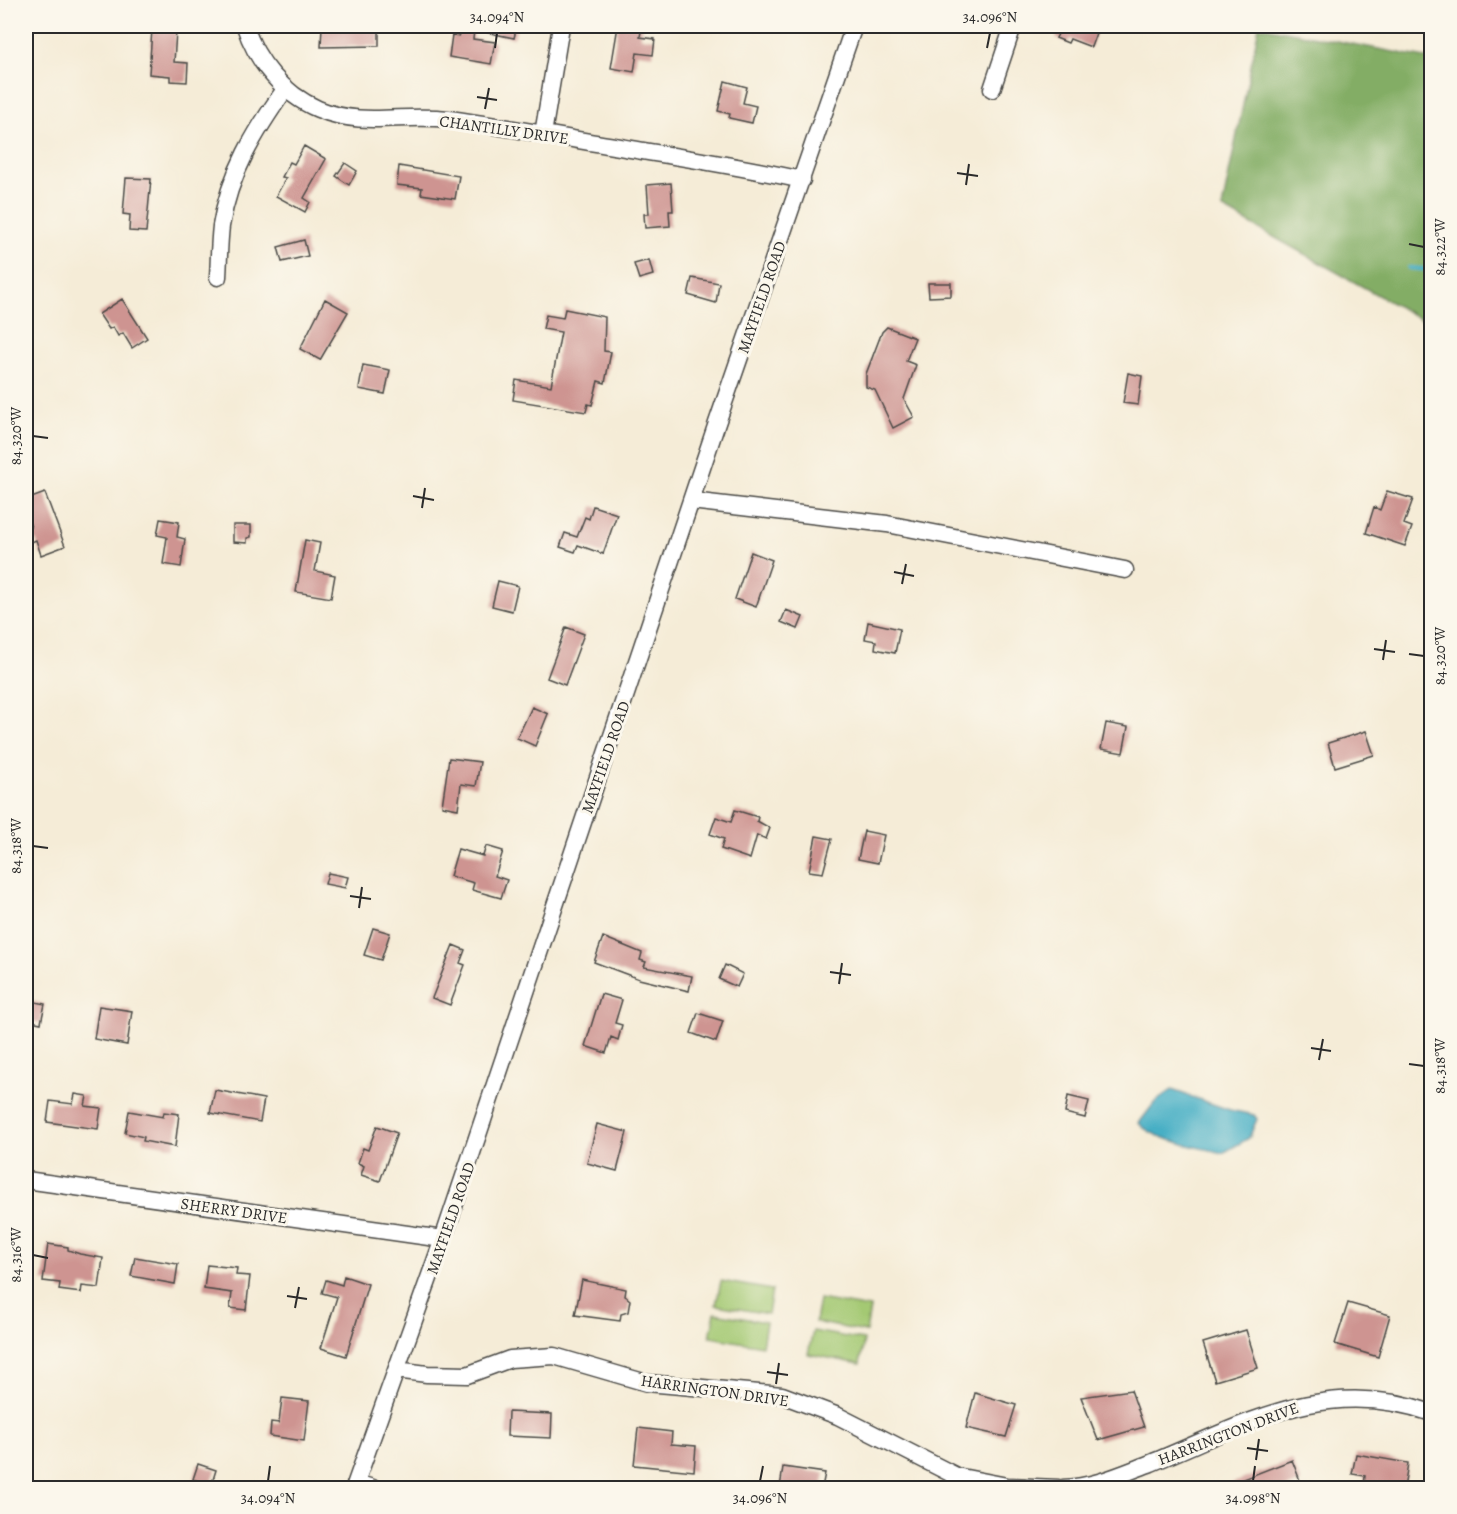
<svg xmlns="http://www.w3.org/2000/svg" width="1457" height="1514" font-family="Alegreya,serif">
<style>
.green{fill:#a4c973;stroke:#687a4f;stroke-width:1.5}
.forest{fill:#83ad65;stroke:#576c48;stroke-width:1.5}
.water{fill:#46afc5;stroke:#386d78;stroke-width:1.5}
.lines{fill:none;stroke-linecap:round;stroke-linejoin:round}
.stream{stroke:#46afc5;stroke-width:4.5}
.building{fill:#ce9491}
.minor-casing{stroke:#494845;stroke-width:19}
.minor{stroke:#fff;stroke-width:16}
.ticks{fill:none;stroke:#2b2b2b;stroke-width:2}
.labels{text-anchor:middle;stroke-width:6;stroke-linejoin:round;paint-order:stroke}
.street-label{font-size:16px;fill:#2b2b2b;stroke:#fbf7ec}
.neatline{fill:none;stroke:#2b2b2b;stroke-width:2}
.ticks-label{font-size:15px;text-anchor:middle;fill:#2b2b2b}
</style>
<rect width="100%" height="100%" fill="#fbf7ec"/>
<filter id="ink" filterUnits="userSpaceOnUse"><feTurbulence type="fractalNoise" baseFrequency=".0167" numOctaves="2"/><feDisplacementMap in="SourceGraphic" scale="12" xChannelSelector="R" yChannelSelector="G"/><feConvolveMatrix kernelMatrix="1 2 1 2 8 2 1 2 1" color-interpolation-filters="sRGB"/></filter>
<filter id="wash" filterUnits="userSpaceOnUse"><feTurbulence type="fractalNoise" baseFrequency=".008" numOctaves="4" result="noise"/><feDisplacementMap in="SourceGraphic" scale="24" xChannelSelector="R" yChannelSelector="G"/><feGaussianBlur stdDeviation="1.35" result="paint"/><feColorMatrix in="noise" values="0 0 0 0 0 0 0 0 0 0 0 0 0 0 0 0 0 1.4 0 .05"/><feComposite in="paint" operator="in"/></filter>
<g filter="url(#wash)">
<rect width="100%" height="100%" fill="#f5ecd7"/>
<path class="green" d="M 721,1281 L 772,1290 L 768,1314 L 716,1305 Z
M 819,1299 L 870,1308 L 866,1332 L 815,1322 Z
M 715,1313 L 766,1322 L 762,1346 L 710,1337 Z
M 813,1331 L 864,1340 L 860,1364 L 808,1354 Z"/>
<path class="forest" d="M 1259,26 L 1431,59 L 1431,325 L 1222,208 Z"/>
<path class="water" d="M 1172,1090 L 1230,1110 L 1254,1115 L 1257,1119 L 1249,1138 L 1223,1153 C 1202,1148 1152,1140 1139,1123 L 1155,1102 Z"/>
<g class="lines">
<path class="stream" d="M 1409,268 L 1432,270"/>
</g>
<g id="blocks">
<path class="building" d="M 322,26 L 379,28 L 379,46 L 321,47 Z
M 481,26 L 517,26 L 514,38 L 480,31 Z
M 618,26 L 642,26 L 640,37 L 655,39 L 653,55 L 637,53 L 634,72 L 611,68 Z
M 1062,26 L 1077,26 L 1096,33 L 1091,47 L 1070,39 L 1068,43 L 1056,38 Z
M 152,29 L 176,31 L 174,62 L 188,63 L 187,82 L 170,81 L 170,76 L 149,74 Z
M 461,29 L 474,31 L 473,39 L 495,42 L 491,64 L 449,57 L 452,35 L 459,36 Z
M 725,81 L 747,87 L 743,103 L 756,106 L 752,123 L 729,118 L 730,114 L 718,111 Z
M 304,146 L 326,159 L 304,198 L 310,202 L 305,212 L 276,196 L 286,178 L 282,177 L 290,162 L 294,164 Z
M 345,163 L 357,171 L 349,185 L 336,176 Z
M 399,166 L 459,176 L 455,199 L 421,194 L 422,188 L 397,185 Z
M 126,178 L 151,179 L 146,232 L 129,231 L 130,215 L 123,214 Z
M 671,183 L 673,211 L 669,211 L 670,226 L 645,228 L 644,214 L 649,214 L 647,185 Z
M 304,240 L 308,256 L 282,262 L 278,247 Z
M 649,260 L 653,275 L 639,279 L 634,264 Z
M 692,278 L 719,283 L 716,303 L 688,295 Z
M 928,283 L 951,283 L 951,296 L 929,297 Z
M 122,299 L 147,338 L 132,348 L 123,333 L 118,336 L 113,327 L 109,329 L 99,314 Z
M 325,299 L 348,312 L 320,360 L 300,349 Z
M 565,309 L 605,317 L 604,351 L 611,352 L 605,383 L 598,381 L 592,405 L 588,404 L 586,412 L 513,400 L 516,380 L 551,386 L 561,332 L 543,329 L 546,315 L 563,318 Z
M 887,327 L 915,338 L 906,361 L 916,365 L 904,399 L 914,417 L 893,428 L 875,390 L 866,387 L 866,374 L 882,332 Z
M 363,365 L 390,370 L 385,394 L 359,389 Z
M 1128,373 L 1142,376 L 1138,405 L 1123,403 Z
M 1387,491 L 1413,499 L 1404,524 L 1412,527 L 1405,546 L 1366,533 L 1374,507 L 1380,510 Z
M 45,493 L 65,546 L 41,555 L 36,540 L 29,543 L 26,533 L 26,529 L 31,527 L 26,513 L 26,500 Z
M 593,506 L 617,514 L 603,554 L 578,545 L 575,552 L 560,547 L 565,533 L 577,537 L 585,517 L 589,519 Z
M 160,519 L 179,522 L 177,537 L 185,539 L 181,567 L 163,564 L 167,537 L 157,535 Z
M 233,525 L 251,525 L 251,537 L 247,538 L 247,543 L 233,542 Z
M 305,540 L 320,543 L 315,571 L 335,575 L 331,598 L 296,592 Z
M 751,552 L 772,560 L 756,607 L 735,599 Z
M 498,581 L 518,586 L 512,611 L 492,606 Z
M 786,610 L 803,617 L 798,629 L 781,622 Z
M 868,622 L 900,629 L 895,653 L 875,649 L 876,641 L 865,639 Z
M 566,627 L 584,634 L 565,685 L 547,678 Z
M 532,707 L 548,714 L 535,746 L 517,738 Z
M 1106,723 L 1128,727 L 1123,753 L 1101,749 Z
M 1366,731 L 1374,755 L 1335,767 L 1328,743 Z
M 449,758 L 480,762 L 476,786 L 461,784 L 458,809 L 442,806 Z
M 735,810 L 758,817 L 757,821 L 770,828 L 766,839 L 757,835 L 750,859 L 721,849 L 724,839 L 710,834 L 716,817 L 731,822 Z
M 864,831 L 884,835 L 878,863 L 858,859 Z
M 816,836 L 832,839 L 823,873 L 809,871 Z
M 486,846 L 503,851 L 495,876 L 507,880 L 501,898 L 472,890 L 474,883 L 450,876 L 458,849 L 483,856 Z
M 328,873 L 348,877 L 345,888 L 325,884 Z
M 373,928 L 390,933 L 381,960 L 364,955 Z
M 603,937 L 642,953 L 640,960 L 646,962 L 644,967 L 692,976 L 689,991 L 639,979 L 594,962 Z
M 453,945 L 465,950 L 460,963 L 465,965 L 450,1005 L 432,998 Z
M 725,965 L 743,974 L 737,987 L 719,979 Z
M 601,994 L 622,1000 L 615,1023 L 622,1025 L 618,1040 L 611,1037 L 606,1053 L 585,1046 Z
M 26,1000 L 45,1004 L 41,1023 L 26,1020 Z
M 99,1006 L 132,1011 L 127,1045 L 94,1039 Z
M 698,1013 L 723,1021 L 716,1042 L 691,1033 Z
M 215,1090 L 264,1099 L 260,1122 L 210,1113 Z
M 75,1094 L 87,1096 L 85,1106 L 101,1108 L 98,1129 L 47,1122 L 50,1101 L 73,1104 Z
M 1068,1096 L 1089,1101 L 1085,1118 L 1065,1113 Z
M 129,1111 L 163,1117 L 164,1112 L 179,1114 L 175,1147 L 143,1141 L 144,1137 L 125,1133 Z
M 597,1124 L 627,1132 L 617,1171 L 587,1163 Z
M 377,1126 L 397,1133 L 380,1181 L 361,1175 L 364,1166 L 358,1163 L 363,1148 L 368,1150 Z
M 48,1244 L 68,1247 L 68,1250 L 80,1254 L 103,1258 L 99,1288 L 82,1286 L 81,1293 L 59,1290 L 60,1283 L 43,1281 Z
M 135,1257 L 178,1264 L 175,1284 L 131,1276 Z
M 207,1265 L 237,1268 L 236,1275 L 250,1276 L 246,1310 L 230,1308 L 232,1293 L 204,1289 Z
M 344,1276 L 368,1284 L 346,1356 L 321,1348 L 337,1297 L 322,1293 L 326,1280 L 342,1285 Z
M 582,1280 L 626,1289 L 625,1296 L 630,1300 L 628,1312 L 621,1314 L 620,1321 L 575,1315 Z
M 1348,1303 L 1390,1315 L 1378,1357 L 1335,1344 Z
M 1246,1330 L 1258,1368 L 1215,1381 L 1203,1343 Z
M 1131,1390 L 1144,1427 L 1098,1440 L 1081,1397 Z
M 975,1393 L 1016,1405 L 1006,1437 L 966,1428 Z
M 282,1398 L 309,1401 L 304,1441 L 270,1436 L 271,1422 L 279,1423 Z
M 508,1412 L 552,1414 L 551,1438 L 507,1436 Z
M 638,1428 L 672,1432 L 671,1444 L 696,1446 L 694,1471 L 634,1465 Z
M 1356,1454 L 1408,1463 L 1404,1488 L 1364,1486 L 1365,1476 L 1352,1474 Z
M 1292,1460 L 1301,1483 L 1286,1488 L 1220,1488 Z
M 198,1464 L 216,1470 L 211,1486 L 193,1479 Z
M 783,1467 L 825,1473 L 822,1488 L 780,1488 Z"/>
</g>
</g>
<g filter="url(#ink)">
<use href="#blocks" fill-opacity="0" stroke="#494845" stroke-width="1.5"/>
<g class="lines">
<g class="minor-casing">
<path id="minor" d="M 245,26 C 256,61 283,94 318,109 C 364,128 402,113 448,119 C 503,126 559,137 614,146 C 677,157 740,166 802,180
M 992,89 L 1013,26
M 543,134 L 561,26
M 218,277 C 219,260 219,243 221,226 C 229,174 256,130 286,88
M 691,501 L 887,524 L 1125,570
M 26,1180 L 443,1239
M 396,1370 L 427,1374 L 467,1375 L 510,1359 L 554,1356 L 647,1383 L 782,1395 L 838,1416 L 956,1476 L 1007,1486 L 1058,1488
M 356,1483 L 373,1488
M 354,1488 L 443,1239 L 717,423 L 854,26
M 1063,1488 C 1094,1487 1122,1474 1151,1463 C 1246,1424 1326,1375 1432,1413"/>
</g>
<use href="#minor" class="minor"/>
</g>
</g>
<path class="ticks" d="M 495,48 L 497,33M 987,48 L 990,33M 477,97 L 497,100M 485,109 L 489,88M 957,173 L 978,176M 966,185 L 969,164M 1409,244 L 1424,247M 33,436 L 48,438M 413,496 L 434,500M 422,508 L 425,488M 894,572 L 914,576M 902,584 L 906,564M 1374,649 L 1395,652M 1409,654 L 1424,656M 1383,660 L 1386,640M 33,846 L 48,848M 350,896 L 371,899M 359,908 L 362,887M 830,972 L 851,975M 839,984 L 842,963M 1311,1048 L 1331,1051M 1319,1060 L 1323,1039M 1409,1064 L 1424,1066M 33,1255 L 48,1258M 287,1296 L 307,1299M 295,1308 L 299,1287M 767,1372 L 788,1375M 776,1384 L 779,1363M 1247,1448 L 1268,1451M 1256,1460 L 1259,1439M 268,1481 L 270,1466M 760,1481 L 763,1466M 1253,1481 L 1255,1466"/>
<g class="labels">
<g class="street-label">
<text transform="translate(504 129) rotate(8)" y="6">CHANTILLY DRIVE</text>
<text transform="translate(761 297) rotate(-71)" y="6">MAYFIELD ROAD</text>
<text transform="translate(605 757) rotate(-71)" y="6">MAYFIELD ROAD</text>
<text transform="translate(234 1210) rotate(8)" y="6">SHERRY DRIVE</text>
<text transform="translate(450 1218) rotate(-71)" y="6">MAYFIELD ROAD</text>
<text transform="translate(715 1390) rotate(8)" y="6">HARRINGTON DRIVE</text>
<text transform="translate(1228 1433) rotate(-21)" y="6">HARRINGTON DRIVE</text>
</g>
</g>
<rect width="1457" height="1514" fill="none" stroke="#fbf7ec" stroke-width="66"/>
<rect x="33" y="33" width="1391" height="1448" class="neatline"/>
<g class="ticks-label">
<text x="497" y="22">34.094°N</text>
<text x="990" y="22">34.096°N</text>
<text transform="translate(1440 247) rotate(-90)" y="5">84.322°W</text>
<text transform="translate(16 436) rotate(-90)" y="5">84.320°W</text>
<text transform="translate(1440 656) rotate(-90)" y="5">84.320°W</text>
<text transform="translate(16 846) rotate(-90)" y="5">84.318°W</text>
<text transform="translate(1440 1066) rotate(-90)" y="5">84.318°W</text>
<text transform="translate(16 1255) rotate(-90)" y="5">84.316°W</text>
<text x="268" y="1503">34.094°N</text>
<text x="760" y="1503">34.096°N</text>
<text x="1253" y="1503">34.098°N</text>
</g>
</svg>
